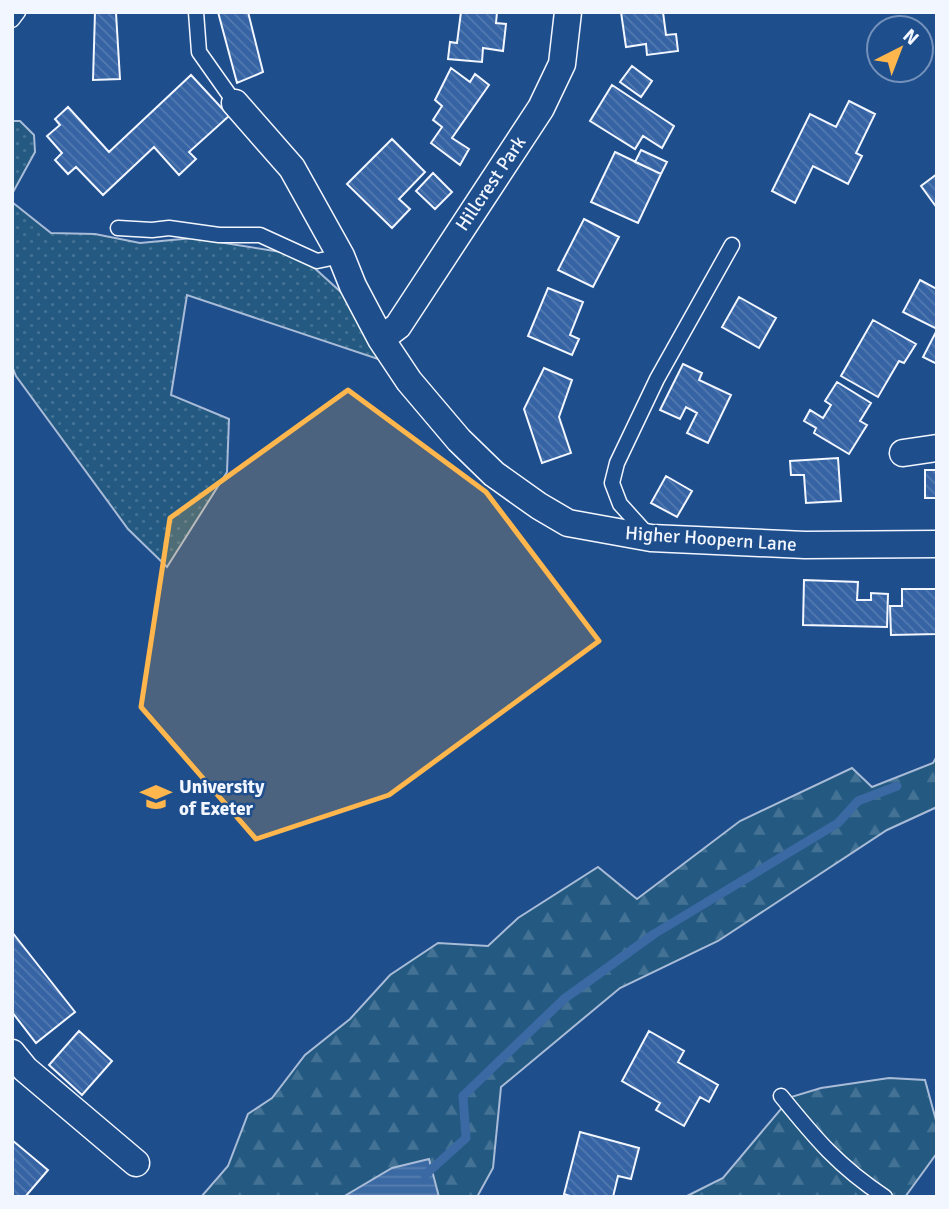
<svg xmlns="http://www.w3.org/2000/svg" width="949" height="1209" font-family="Signika,sans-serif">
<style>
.grass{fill:url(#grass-dots);stroke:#a8bbd7;stroke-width:2}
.forest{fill:url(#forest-firs);stroke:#a8bbd7;stroke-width:2}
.water{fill:url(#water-rules);stroke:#a8bbd7;stroke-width:2}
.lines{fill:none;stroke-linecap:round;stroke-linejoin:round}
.stream{stroke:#3b69a3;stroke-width:9}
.building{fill:url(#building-back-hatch);stroke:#f2f6ff;stroke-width:2}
.lane-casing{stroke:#f2f6ff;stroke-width:17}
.street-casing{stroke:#f2f6ff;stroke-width:29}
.lane{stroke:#1f4e8c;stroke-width:14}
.street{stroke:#1f4e8c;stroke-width:26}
.marked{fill:#ffb74d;fill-opacity:0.2;stroke:#ffb74d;stroke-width:5;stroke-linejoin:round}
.labels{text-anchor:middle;stroke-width:5;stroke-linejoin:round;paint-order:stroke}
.street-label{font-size:19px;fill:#f2f6ff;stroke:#1f4e8c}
.poi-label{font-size:19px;font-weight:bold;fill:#f2f6ff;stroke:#1f4e8c;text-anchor:start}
</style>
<defs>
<pattern id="grass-dots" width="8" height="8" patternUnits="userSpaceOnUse" patternTransform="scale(1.75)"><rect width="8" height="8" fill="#245a82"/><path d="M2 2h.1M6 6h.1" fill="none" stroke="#447295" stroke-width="1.8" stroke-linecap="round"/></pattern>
<pattern id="forest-firs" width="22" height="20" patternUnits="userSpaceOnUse" patternTransform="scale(1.75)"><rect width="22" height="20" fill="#245a82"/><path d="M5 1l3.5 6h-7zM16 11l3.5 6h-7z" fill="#447295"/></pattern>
<pattern id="water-rules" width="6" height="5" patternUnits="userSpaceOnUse" patternTransform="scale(1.75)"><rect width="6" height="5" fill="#3b69a3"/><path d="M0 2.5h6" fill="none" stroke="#587fb1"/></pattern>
<pattern id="building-back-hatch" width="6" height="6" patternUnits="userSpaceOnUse" patternTransform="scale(1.75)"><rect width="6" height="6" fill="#3563a3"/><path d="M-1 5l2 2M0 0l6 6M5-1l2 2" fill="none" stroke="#537ab1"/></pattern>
</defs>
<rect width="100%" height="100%" fill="#1f4e8c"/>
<path class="grass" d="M 12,121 L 20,121 L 34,135 L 35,152 L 12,194 Z
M 12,202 L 51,233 L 95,234 L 140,243 L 193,238 L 300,255 L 343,294 L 381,360 L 187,295 L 171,395 L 229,419 L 227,472 L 167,567 L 128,529 L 16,376 L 12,366 Z"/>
<path class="forest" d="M 937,756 L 937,807 L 887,830 L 718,941 L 620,988 L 501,1087 L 493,1168 L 477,1197 L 201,1197 L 228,1166 L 248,1114 L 272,1098 L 305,1055 L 350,1019 L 390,975 L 438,943 L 488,946 L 518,918 L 598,867 L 637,899 L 740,821 L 852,768 L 872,787 L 933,763 Z
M 889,1078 L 925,1080 L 937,1124 L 937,1153 L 905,1197 L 685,1197 L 723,1178 L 791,1097 L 821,1088 Z"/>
<path class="water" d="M 429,1159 L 439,1197 L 343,1197 L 392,1168 Z"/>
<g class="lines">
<path class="stream" d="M 425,1175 L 466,1138 L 463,1096 L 564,999 L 654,934 L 838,823 L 858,801 L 897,786"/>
</g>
<path class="building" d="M 95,12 L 119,12 L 116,13 L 120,79 L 93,80 Z
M 218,12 L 248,12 L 263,72 L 237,83 Z
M 461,12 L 497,12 L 496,23 L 506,24 L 503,51 L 483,48 L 482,62 L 448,59 L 450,42 L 457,43 Z
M 621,12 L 663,12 L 666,35 L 676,34 L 678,51 L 647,55 L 646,44 L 626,47 Z
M 632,66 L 652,81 L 641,97 L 620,82 Z
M 451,68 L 470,82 L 475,74 L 489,85 L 452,138 L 469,149 L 460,165 L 431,143 L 442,127 L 433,120 L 442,106 L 435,100 Z
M 191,75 L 229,116 L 189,152 L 196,159 L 179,175 L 154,147 L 103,195 L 76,167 L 68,174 L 55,160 L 62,153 L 47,136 L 60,125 L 55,119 L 68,107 L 109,152 Z
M 612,85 L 674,126 L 662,148 L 643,136 L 635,149 L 590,121 Z
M 849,101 L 875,114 L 856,153 L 862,156 L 848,184 L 813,166 L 795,203 L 772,191 L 810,114 L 836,127 Z
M 392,139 L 425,172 L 399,199 L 410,209 L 392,228 L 347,184 Z
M 641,150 L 667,162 L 661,174 L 635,162 Z
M 615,152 L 661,174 L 638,223 L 591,202 Z
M 433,173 L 452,192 L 435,209 L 416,191 Z
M 937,174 L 937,208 L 921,186 Z
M 584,219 L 619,237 L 593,287 L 558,270 Z
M 920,280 L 937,289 L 937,329 L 903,312 Z
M 548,288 L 583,302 L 570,335 L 579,339 L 572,355 L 528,336 Z
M 739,297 L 776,318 L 759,348 L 722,327 Z
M 873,320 L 916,344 L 904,363 L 899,361 L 878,397 L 841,376 Z
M 937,330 L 937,364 L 923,357 Z
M 683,364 L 702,373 L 699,380 L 731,395 L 708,443 L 687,433 L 697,413 L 686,407 L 680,419 L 660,410 Z
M 544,368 L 572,380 L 559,417 L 571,453 L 542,463 L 524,409 Z
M 837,382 L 871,403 L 860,421 L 867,425 L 849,454 L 814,433 L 816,428 L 804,421 L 810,410 L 823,418 L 831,405 L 825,401 Z
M 838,458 L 841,501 L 806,503 L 804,475 L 791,475 L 790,461 Z
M 925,470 L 937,470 L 937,498 L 925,498 Z
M 666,476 L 692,491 L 677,517 L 651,503 Z
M 804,580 L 858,582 L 857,600 L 871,600 L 871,593 L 888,594 L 887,627 L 803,625 Z
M 902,589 L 937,589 L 937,634 L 891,635 L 890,606 L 902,606 Z
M 12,932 L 75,1012 L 36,1043 L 12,1012 Z
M 79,1031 L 112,1061 L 82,1095 L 49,1065 Z
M 649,1031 L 684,1051 L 678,1062 L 718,1085 L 709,1102 L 700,1097 L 684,1126 L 656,1110 L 660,1103 L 622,1081 Z
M 580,1132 L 639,1148 L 631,1179 L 618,1176 L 613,1197 L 573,1197 L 564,1194 Z
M 12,1140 L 48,1170 L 25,1197 L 12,1197 Z"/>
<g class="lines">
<g class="lane-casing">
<path id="lane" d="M 196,12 L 199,52 L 235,103
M 12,20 L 18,12
M 118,228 L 152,230 L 169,228 L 219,235 L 260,235 L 317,261 L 341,256
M 648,535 L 620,504 L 612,483 L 617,463 L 657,379 L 732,245
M 781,1096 C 815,1138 839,1167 885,1197"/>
</g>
<g class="street-casing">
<path id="street" d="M 235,103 L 292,168 L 341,256 L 353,286 L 381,339 L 409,381 L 459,440 L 494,474 L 539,506 L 568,523 L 651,538 L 805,545 L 937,544
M 381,339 L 398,326 L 541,108 L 562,64 L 568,12
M 903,453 L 937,448
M 12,1053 L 25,1069 L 136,1163"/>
</g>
<use href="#lane" class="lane"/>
<use href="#street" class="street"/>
</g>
<path class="marked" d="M 348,390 L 486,492 L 599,641 L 389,795 L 256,839 L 141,707 L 170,518 Z"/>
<defs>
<g id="university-bare" transform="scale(2.415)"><path d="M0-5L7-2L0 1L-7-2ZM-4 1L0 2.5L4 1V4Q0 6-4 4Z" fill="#ffb74d" stroke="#1f4e8c" stroke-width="2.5" paint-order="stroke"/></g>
</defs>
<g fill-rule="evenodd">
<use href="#university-bare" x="156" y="797"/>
</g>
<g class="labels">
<g class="street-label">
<text transform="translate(490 183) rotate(-56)" y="7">Hillcrest Park</text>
<text transform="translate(711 538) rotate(4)" y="7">Higher Hoopern Lane</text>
</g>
<g class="poi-label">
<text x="179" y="793">University<tspan x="179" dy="22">of Exeter</tspan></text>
</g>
</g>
<rect width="949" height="1209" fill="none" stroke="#f2f6ff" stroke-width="28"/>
<g transform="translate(900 49) rotate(42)"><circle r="33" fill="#1f4e8c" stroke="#7391ba" stroke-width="2"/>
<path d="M0-5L12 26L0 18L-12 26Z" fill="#ffb74d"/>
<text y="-10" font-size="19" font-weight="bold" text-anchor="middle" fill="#f2f6ff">N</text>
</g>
</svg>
